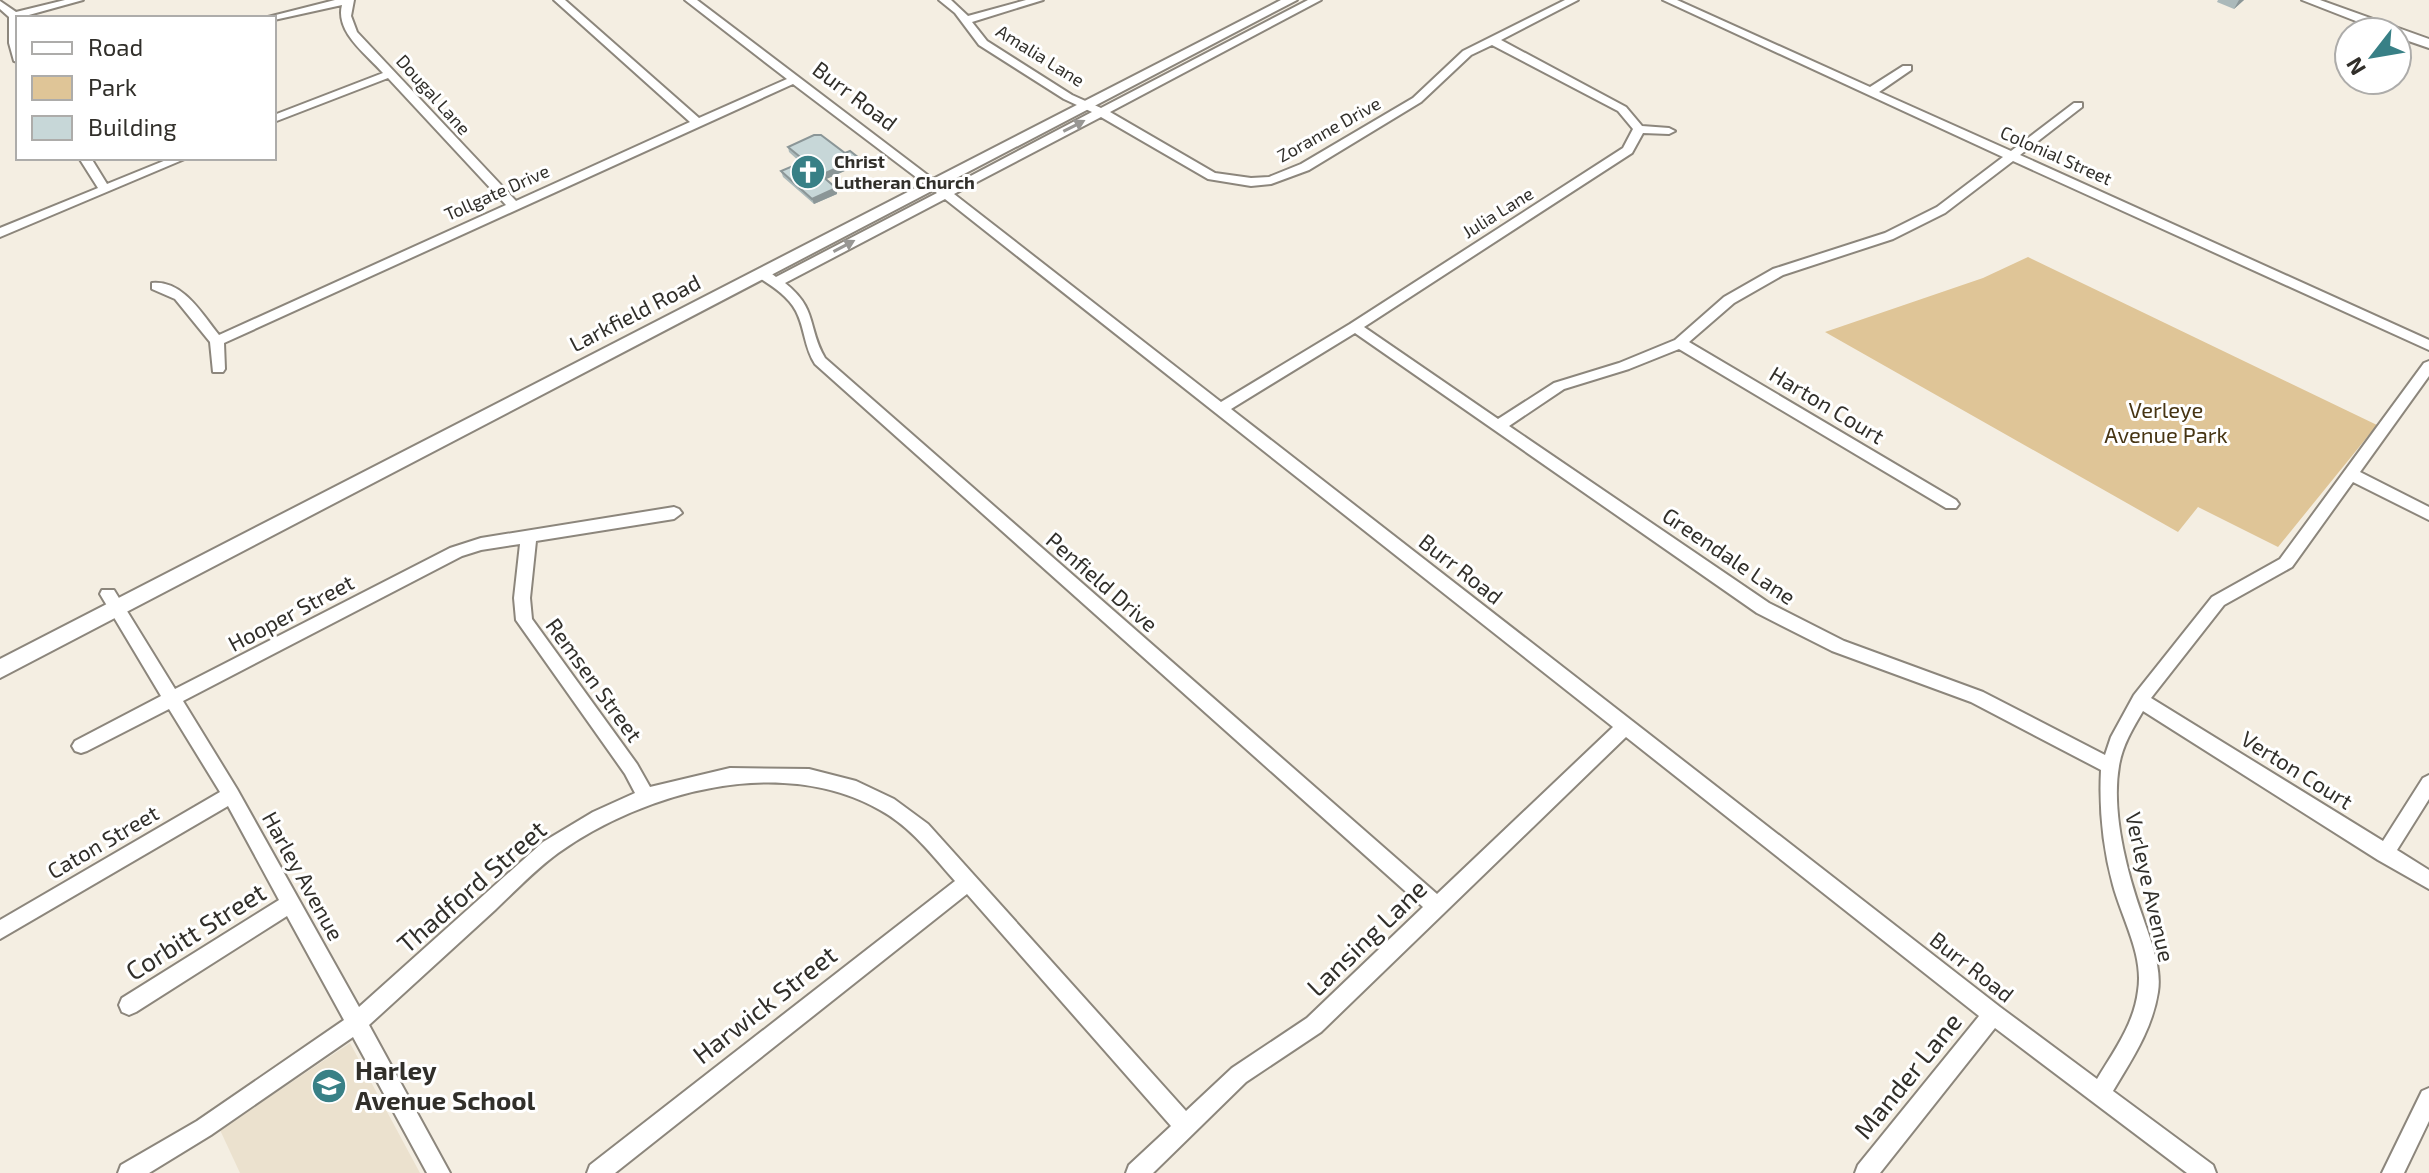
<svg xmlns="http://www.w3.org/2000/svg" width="2429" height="1173" font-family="'Exo 2',sans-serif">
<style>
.built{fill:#ebe1ce}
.green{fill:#dfc597}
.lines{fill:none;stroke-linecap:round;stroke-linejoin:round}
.minor-casing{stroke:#8c867c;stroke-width:4}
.major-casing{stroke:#8c867c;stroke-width:4}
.minor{fill:#fff;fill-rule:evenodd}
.major{fill:#fff;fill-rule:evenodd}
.wall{fill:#abb9ba}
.shaded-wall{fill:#8b9697}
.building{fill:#c7d7d8;stroke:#8b9697;stroke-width:2}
.oneway{fill:#989794}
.labels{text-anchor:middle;stroke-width:6;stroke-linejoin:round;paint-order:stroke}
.far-street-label{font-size:18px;fill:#312f2a;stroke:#fff}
.far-poi-label{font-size:18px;font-weight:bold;fill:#312f2a;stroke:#fff;text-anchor:start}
.street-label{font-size:22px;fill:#312f2a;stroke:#fff}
.park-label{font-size:22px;fill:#473513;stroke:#fff}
.near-street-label{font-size:26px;fill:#312f2a;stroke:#fff}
.near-poi-label{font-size:26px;font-weight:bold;fill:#312f2a;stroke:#fff;text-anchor:start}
</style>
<rect width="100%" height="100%" fill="#f4eee2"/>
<path class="built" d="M 350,1043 L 420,1173 L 240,1173 L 220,1130 Z"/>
<path class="green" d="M 2028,257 L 2377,425 L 2278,547 L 2198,507 L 2178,532 L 1825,332 L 1983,278 Z"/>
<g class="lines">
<g class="minor-casing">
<path id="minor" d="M 65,0 L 83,0 L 18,18 L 18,62 L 14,61 L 9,43 L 9,17 L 0,9 L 0,1 L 16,12 Z
M 335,0 L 354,0 L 351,16 L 357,32 L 516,201 L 690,122 L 554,0 L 565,0 L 699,118 L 787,79 L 685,0 L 697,0 L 946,189 L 1092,112 L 1064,99 L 979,45 L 955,13 L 939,0 L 951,0 L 968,16 L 1026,0 L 1043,0 L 972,22 L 987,41 L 1072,95 L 1101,108 L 1308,0 L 1321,0 L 1110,112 L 1215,173 L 1251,178 L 1269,177 L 1301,164 L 1413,98 L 1463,51 L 1565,0 L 1578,0 L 1501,40 L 1626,107 L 1642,126 L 1669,128 L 1675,131 L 1669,134 L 1643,133 L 1632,153 L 1364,327 L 1498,419 L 1554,383 L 1619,363 L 1675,340 L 1724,297 L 1773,269 L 1885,233 L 1937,207 L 2003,157 L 1663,0 L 1677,0 L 1870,87 L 1903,66 L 1911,66 L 1911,70 L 1879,92 L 2011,151 L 2074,103 L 2082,103 L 2082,107 L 2020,155 L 2429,340 L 2429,350 L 2013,161 L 1945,213 L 1893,239 L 1783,275 L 1734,303 L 1689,342 L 1956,500 L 1959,504 L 1956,508 L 1946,508 L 1679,349 L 1629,369 L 1564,389 L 1509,426 L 1769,603 L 1844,641 L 1983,692 L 2105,755 L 2111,737 L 2134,695 L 2212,597 L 2280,559 L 2424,363 L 2429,361 L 2429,376 L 2360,472 L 2429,507 L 2429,520 L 2353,482 L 2292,567 L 2224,605 L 2151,698 L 2383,841 L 2423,778 L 2429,775 L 2429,799 L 2397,850 L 2429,870 L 2429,889 L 2378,860 L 2143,711 C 2133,728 2122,746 2119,766 C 2111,812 2127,872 2142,915 C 2150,939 2162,967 2158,992 C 2152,1030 2132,1059 2113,1091 L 2213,1165 L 2216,1173 L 2187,1173 L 1995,1028 L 1880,1173 L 1855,1173 L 1858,1165 L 1979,1016 L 1626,737 L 1321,1032 L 1246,1082 L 1153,1173 L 1126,1173 L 1129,1165 L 1171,1126 L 967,894 L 615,1173 L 587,1173 L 590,1165 L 955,881 C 932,855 911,827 880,810 C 781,754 646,791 558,853 C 536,869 515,891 495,910 C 453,948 411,987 369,1025 L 450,1173 L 427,1173 L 353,1037 L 211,1135 L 149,1173 L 118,1173 L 121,1165 L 197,1121 L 344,1020 L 287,916 L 136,1012 L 129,1015 L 122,1012 L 119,1005 L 122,998 L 279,900 L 228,806 L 0,939 L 0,920 L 220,792 L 169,709 L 87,751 L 81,753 L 75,751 L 72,746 L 75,741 L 161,696 L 100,594 L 102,590 L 114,590 L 175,689 L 450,548 L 481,538 L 674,507 L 679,509 L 682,513 L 674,519 L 536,541 L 530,598 L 532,619 L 637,764 L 650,787 L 730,768 L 809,769 L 856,781 L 894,799 L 928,824 L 1186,1111 L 1232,1068 L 1307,1018 L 1423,907 L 815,364 C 804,347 805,328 796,311 C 788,296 772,286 758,277 L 758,271 L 768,271 L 776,277 L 937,193 L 793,84 L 224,343 L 225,369 L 223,372 L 213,372 L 210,342 L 175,299 L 152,289 L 152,283 C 183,280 202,314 219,335 L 506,205 L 388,78 L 274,122 L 274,115 L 383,73 C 366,54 335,32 342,5 L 274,20 L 274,18 L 264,18 ZM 1492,45 L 1618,111 L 1633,129 L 1623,148 L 1350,324 L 1221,402 L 954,194 L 1101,117 L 1208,179 L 1251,186 L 1271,184 L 1309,170 L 1421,102 L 1471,55 ZM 945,199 L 1613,727 L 1437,894 L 825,358 C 807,327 818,309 785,283 ZM 1355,333 L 1757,613 L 1832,651 L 1971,702 L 2101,770 C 2099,808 2103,848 2113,885 C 2122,919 2144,955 2138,991 C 2134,1024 2114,1051 2097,1079 L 2000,1007 L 1231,409 ZM 520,544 L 514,598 L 516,620 L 625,774 L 635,793 L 593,812 L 543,842 L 359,1007 L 237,789 L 183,701 L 462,556 L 481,550 Z
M 79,158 L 91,158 L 107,184 L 171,158 L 187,158 L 0,237 L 0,228 L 98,188 Z
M 2429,1088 L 2429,1121 L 2404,1173 L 2382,1173 L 2422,1091 Z"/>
</g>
<g class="major-casing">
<path id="major" d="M 1281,0 L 1297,0 L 0,678 L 0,659 Z
M 2302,0 L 2320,0 L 2429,39 L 2429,48 L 2397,37 L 2397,32 L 2384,32 Z"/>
</g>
<use href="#minor" class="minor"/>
<use href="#major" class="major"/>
</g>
<path class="wall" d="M 2218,0 L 2244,0 L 2234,9 L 2217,2 Z
M 788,147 L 845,153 L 859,158 L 861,164 L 825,179 L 836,188 L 837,194 L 814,204 L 783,177 L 781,171 L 801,163 L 789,152 Z"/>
<path class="shaded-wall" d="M 2239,0 L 2244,0 L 2234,9 Z
M 859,158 L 861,164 L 822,181 L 821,175 Z
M 836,188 L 837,194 L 814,204 L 812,199 Z"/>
<path class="building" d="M 814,135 L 821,135 L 845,153 L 850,151 L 859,158 L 821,175 L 836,188 L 812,199 L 781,171 L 805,161 L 788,147 Z"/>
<defs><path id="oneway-solid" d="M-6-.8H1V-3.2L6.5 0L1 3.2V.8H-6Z" transform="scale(2)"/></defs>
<g class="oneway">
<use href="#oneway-solid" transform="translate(1074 126) rotate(-27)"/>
<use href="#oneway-solid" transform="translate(844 246) rotate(-28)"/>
</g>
<defs>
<g id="church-disc" transform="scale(1.8)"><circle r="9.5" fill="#388086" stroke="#fff"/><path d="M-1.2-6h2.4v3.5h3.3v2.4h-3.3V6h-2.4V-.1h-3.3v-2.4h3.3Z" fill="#fff"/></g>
<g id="school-disc" transform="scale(1.8)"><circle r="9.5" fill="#388086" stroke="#fff"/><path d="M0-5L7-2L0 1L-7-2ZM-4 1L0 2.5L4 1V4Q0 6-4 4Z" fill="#fff"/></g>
</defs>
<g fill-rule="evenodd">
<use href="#church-disc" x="808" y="172"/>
<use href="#school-disc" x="329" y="1086"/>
</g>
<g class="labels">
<g class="far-street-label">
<text transform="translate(1040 56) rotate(32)" y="6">Amalia Lane</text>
<text transform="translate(433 95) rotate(48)" y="6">Dougal Lane</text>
<text transform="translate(1329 130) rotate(-29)" y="6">Zoranne Drive</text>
<text transform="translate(2056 156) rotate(24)" y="6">Colonial Street</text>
<text transform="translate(497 193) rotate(-24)" y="6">Tollgate Drive</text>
<text transform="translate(1498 213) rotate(-32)" y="6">Julia Lane</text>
</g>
<g class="far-poi-label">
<text x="834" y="168">Christ<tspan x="834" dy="21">Lutheran Church</tspan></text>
</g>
<g class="street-label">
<text transform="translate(855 96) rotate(37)" y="8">Burr Road</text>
<text transform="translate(635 313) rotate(-27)" y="8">Larkfield Road</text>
<text transform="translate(1827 405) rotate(31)" y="8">Harton Court</text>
<text transform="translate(1729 556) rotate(34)" y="8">Greendale Lane</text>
<text transform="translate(1461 569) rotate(38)" y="8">Burr Road</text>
<text transform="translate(1102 582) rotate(41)" y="8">Penfield Drive</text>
<text transform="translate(291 613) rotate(-28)" y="8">Hooper Street</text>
<text transform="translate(594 680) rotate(54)" y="8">Remsen Street</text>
<text transform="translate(2297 770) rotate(32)" y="8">Verton Court</text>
<text transform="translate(103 842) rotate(-30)" y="8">Caton Street</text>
<text transform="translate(303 876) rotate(61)" y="8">Harley Avenue</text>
<text transform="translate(2150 887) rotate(77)" y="8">Verleye Avenue</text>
<text transform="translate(1972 967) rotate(38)" y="8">Burr Road</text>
</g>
<g class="park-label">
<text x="2166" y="418">Verleye<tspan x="2166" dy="25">Avenue Park</tspan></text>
</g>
<g class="near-street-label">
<text transform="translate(472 887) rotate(-41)" y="9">Thadford Street</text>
<text transform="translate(196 932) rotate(-32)" y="9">Corbitt Street</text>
<text transform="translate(1367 938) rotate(-44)" y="9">Lansing Lane</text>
<text transform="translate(765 1005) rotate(-38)" y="9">Harwick Street</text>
<text transform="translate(1908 1076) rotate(-51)" y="9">Mander Lane</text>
</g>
<g class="near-poi-label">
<text x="355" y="1080">Harley<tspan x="355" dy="30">Avenue School</tspan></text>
</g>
</g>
<rect x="16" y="16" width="260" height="144" fill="#ffffff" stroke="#adacaa" stroke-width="2"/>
<rect x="32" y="42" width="40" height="12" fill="#ffffff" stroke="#adacaa" stroke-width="2"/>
<text x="88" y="56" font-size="24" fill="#312f2a">Road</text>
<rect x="32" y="76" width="40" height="24" fill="#dfc597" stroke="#adacaa" stroke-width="2"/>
<text x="88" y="96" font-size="24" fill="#312f2a">Park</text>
<rect x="32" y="116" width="40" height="24" fill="#c7d7d8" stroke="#adacaa" stroke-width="2"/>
<text x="88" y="136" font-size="24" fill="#312f2a">Building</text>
<g transform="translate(2373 56) rotate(239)"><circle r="38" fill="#ffffff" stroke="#adacaa" stroke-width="2"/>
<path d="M0-6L14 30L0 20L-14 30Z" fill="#388086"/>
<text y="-12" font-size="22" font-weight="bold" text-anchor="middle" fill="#312f2a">N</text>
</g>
</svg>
